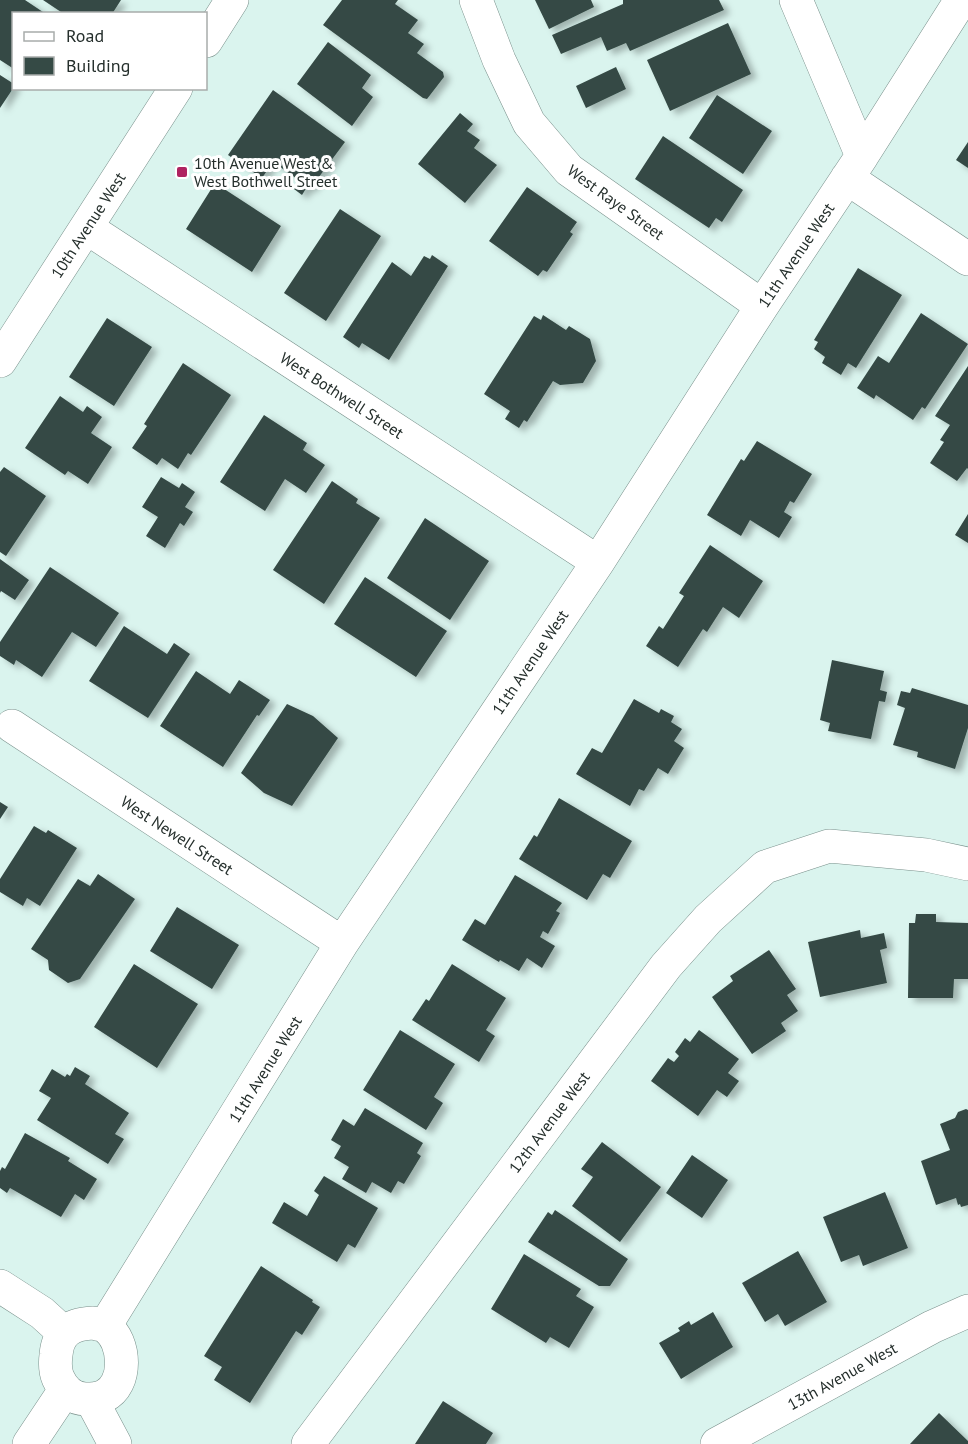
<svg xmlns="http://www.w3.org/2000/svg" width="968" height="1444" font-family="'PT Sans',sans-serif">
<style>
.building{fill:#354a45;filter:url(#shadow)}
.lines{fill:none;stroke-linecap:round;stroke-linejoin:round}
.minor-casing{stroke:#79908b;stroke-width:34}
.tertiary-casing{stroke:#79908b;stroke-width:34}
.minor{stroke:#fff;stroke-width:33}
.tertiary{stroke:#fff;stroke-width:33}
.poi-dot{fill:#af2361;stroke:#fff;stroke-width:2}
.labels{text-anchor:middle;stroke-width:6;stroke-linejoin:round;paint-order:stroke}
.poi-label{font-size:16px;fill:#252f2c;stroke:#fff;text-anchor:start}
.street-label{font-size:16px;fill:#252f2c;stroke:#fff}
</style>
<defs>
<filter id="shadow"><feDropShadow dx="6" dy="4" stdDeviation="3" flood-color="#0004"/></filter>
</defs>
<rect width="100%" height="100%" fill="#daf4ee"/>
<path class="building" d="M 0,0 L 25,0 L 46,14 L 14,14 L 14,69 L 0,60 Z
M 43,0 L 121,0 L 112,14 L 64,14 Z
M 342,0 L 398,0 L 395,4 L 418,20 L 408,33 L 424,44 L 417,53 L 443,72 L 444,77 L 427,99 L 423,98 L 323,25 Z
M 535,0 L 591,0 L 594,7 L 549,29 Z
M 623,0 L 719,0 L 724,10 L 630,51 L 626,43 L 607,51 L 601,37 L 561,54 L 552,35 L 623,4 Z
M 728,23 L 751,74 L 670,111 L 647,60 Z
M 328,42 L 371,75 L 362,88 L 373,97 L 352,126 L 297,84 Z
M 616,67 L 626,89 L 586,108 L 576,86 Z
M 0,75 L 14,84 L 14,87 L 0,108 Z
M 273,90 L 345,142 L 310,189 L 307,187 L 302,195 L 294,189 L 300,181 L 273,162 L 262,178 L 228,155 Z
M 717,95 L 772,131 L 743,174 L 689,138 Z
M 460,113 L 473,124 L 467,131 L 480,140 L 474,148 L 497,165 L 465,203 L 418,164 Z
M 663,136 L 743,190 L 722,222 L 716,218 L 709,228 L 635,179 Z
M 968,142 L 968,168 L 956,160 Z
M 215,183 L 281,226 L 252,272 L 186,229 Z
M 527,187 L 577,222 L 570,232 L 573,234 L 547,272 L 543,270 L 538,276 L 489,241 Z
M 340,209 L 381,236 L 326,321 L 284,293 Z
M 432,255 L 448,266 L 389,360 L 362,343 L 359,348 L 343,337 L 392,262 L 411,276 L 424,256 L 430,259 Z
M 858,268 L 902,295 L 856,368 L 848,363 L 841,375 L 822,363 L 825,357 L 814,349 L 818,342 L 814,340 Z
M 921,313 L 968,344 L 925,409 L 922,407 L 913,420 L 876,395 L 874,399 L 857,388 L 878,356 L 889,363 Z
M 543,315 L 566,330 L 569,326 L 590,339 L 596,361 L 583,383 L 560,385 L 553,381 L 527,422 L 524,420 L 519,428 L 505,419 L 510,411 L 484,394 L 534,316 L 541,320 Z
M 107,318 L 152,347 L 114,406 L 69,377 Z
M 183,363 L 231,395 L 191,455 L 188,453 L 178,469 L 162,458 L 157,465 L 132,448 L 147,426 L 144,424 Z
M 968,366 L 968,469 L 967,468 L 957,481 L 930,463 L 944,442 L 940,440 L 950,425 L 935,416 Z
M 60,396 L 83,412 L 87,406 L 102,417 L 91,433 L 112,447 L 88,484 L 68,471 L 65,475 L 25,448 Z
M 264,415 L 307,443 L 303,450 L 325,465 L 306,493 L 285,479 L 265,511 L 220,482 Z
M 757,441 L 812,474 L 794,503 L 790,501 L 784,512 L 792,517 L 779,538 L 750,520 L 741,536 L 707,515 L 741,459 L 744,461 Z
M 4,467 L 46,496 L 6,556 L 0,552 L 0,472 Z
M 161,477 L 179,488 L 182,483 L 195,492 L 185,507 L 193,512 L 184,526 L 180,523 L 165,548 L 146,536 L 158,517 L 142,507 Z
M 332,481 L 358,499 L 356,503 L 380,518 L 324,604 L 273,570 Z
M 968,514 L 968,543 L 955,535 Z
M 425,518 L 489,561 L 450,620 L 387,578 Z
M 710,545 L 763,581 L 739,618 L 723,607 L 707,632 L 703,629 L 678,667 L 646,646 L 659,626 L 663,629 L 684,596 L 679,593 Z
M 0,559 L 29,580 L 15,600 L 1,591 L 0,593 Z
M 50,567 L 119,613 L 96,647 L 72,632 L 42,677 L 16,660 L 14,665 L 0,656 L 0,642 Z
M 365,577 L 447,631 L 416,677 L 334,624 Z
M 124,626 L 167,654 L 174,643 L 190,654 L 148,718 L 89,681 Z
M 832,660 L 884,671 L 880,690 L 887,692 L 885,702 L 879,701 L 871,739 L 828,731 L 830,723 L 820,720 Z
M 196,671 L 230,694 L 239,680 L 270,700 L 259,716 L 257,715 L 223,767 L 160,726 Z
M 912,688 L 968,705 L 968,728 L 955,769 L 917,757 L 918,752 L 893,745 L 905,708 L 897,705 L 901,691 L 910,693 Z
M 634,699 L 659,713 L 661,709 L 674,716 L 671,722 L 682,729 L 674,741 L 684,748 L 668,774 L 658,768 L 644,791 L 639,789 L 630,806 L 576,774 L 592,748 L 602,753 Z
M 287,704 L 313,716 L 338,738 L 292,806 L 264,793 L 241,773 Z
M 559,798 L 632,841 L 610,878 L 603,874 L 587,900 L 519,859 L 534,835 L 537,837 Z
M 0,802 L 8,807 L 0,819 Z
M 34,826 L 46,833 L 48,830 L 77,848 L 40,906 L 27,898 L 23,906 L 0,892 L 0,879 Z
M 98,874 L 135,899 L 80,979 L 68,983 L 49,970 L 48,960 L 31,949 L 78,879 L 90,886 Z
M 515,875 L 562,903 L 556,911 L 560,913 L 548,934 L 543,931 L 540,937 L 555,946 L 542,968 L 527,958 L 519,971 L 500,960 L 499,962 L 462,940 L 475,919 L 485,925 Z
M 177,907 L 239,945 L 212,989 L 150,951 Z
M 916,914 L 936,914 L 936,922 L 968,923 L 968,979 L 954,979 L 953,998 L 908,998 L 909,923 L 915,923 Z
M 860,930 L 861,938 L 884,933 L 887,948 L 880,950 L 887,983 L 820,997 L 808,942 Z
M 769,950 L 796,989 L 787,995 L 798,1011 L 781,1023 L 786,1031 L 752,1054 L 712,997 L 733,981 L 730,976 Z
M 134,964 L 198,1004 L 157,1068 L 94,1027 Z
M 452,964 L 506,998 L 486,1030 L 495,1036 L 479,1062 L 412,1020 L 426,999 L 429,1001 Z
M 400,1030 L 455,1064 L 434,1097 L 443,1103 L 426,1130 L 363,1090 Z
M 699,1030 L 739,1059 L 728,1073 L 739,1081 L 727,1097 L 717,1090 L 698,1116 L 651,1081 L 668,1058 L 674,1062 L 679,1056 L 675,1052 L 685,1038 L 690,1042 Z
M 75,1067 L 90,1076 L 85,1084 L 129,1113 L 115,1134 L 124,1139 L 108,1164 L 37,1120 L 51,1098 L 39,1091 L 52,1069 L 65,1077 L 67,1074 L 70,1076 Z
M 365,1108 L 423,1143 L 417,1153 L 421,1156 L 404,1184 L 398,1181 L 391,1193 L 372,1182 L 366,1193 L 342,1179 L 349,1167 L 334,1158 L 341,1146 L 331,1140 L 343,1119 L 354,1126 Z
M 966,1109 L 968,1110 L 968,1205 L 961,1207 L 960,1204 L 958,1205 L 956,1198 L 936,1205 L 921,1161 L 950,1150 L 940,1124 L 955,1118 L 958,1112 Z
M 25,1133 L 70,1158 L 68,1161 L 97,1179 L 84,1200 L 75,1194 L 61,1217 L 10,1188 L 7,1193 L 0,1188 L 0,1171 L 2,1167 L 5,1169 Z
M 602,1142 L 661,1187 L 620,1242 L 572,1206 L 593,1177 L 581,1169 Z
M 692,1155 L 728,1180 L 702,1218 L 666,1193 Z
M 324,1176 L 378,1208 L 355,1248 L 348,1244 L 337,1262 L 272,1223 L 284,1202 L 307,1216 L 319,1195 L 314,1191 Z
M 885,1192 L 908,1248 L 863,1266 L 859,1255 L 841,1262 L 823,1217 Z
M 555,1210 L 628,1259 L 610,1286 L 599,1286 L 528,1242 L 548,1212 L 552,1215 Z
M 798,1251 L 827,1302 L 785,1326 L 778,1314 L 765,1322 L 742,1283 Z
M 524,1254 L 581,1289 L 576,1296 L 594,1307 L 569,1348 L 550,1337 L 546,1343 L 491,1309 Z
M 261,1266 L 313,1300 L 312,1302 L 320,1307 L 302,1335 L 296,1331 L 250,1403 L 214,1380 L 222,1367 L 204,1356 Z
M 713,1312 L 733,1347 L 681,1379 L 659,1343 L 680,1331 L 678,1328 L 689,1321 L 691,1325 Z
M 443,1401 L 493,1433 L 486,1444 L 415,1444 Z
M 939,1413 L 968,1441 L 968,1444 L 910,1444 Z"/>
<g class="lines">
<g class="minor-casing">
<path id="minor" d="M 476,0 L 499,60 L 529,123 L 569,170 L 762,306
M 796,0 L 862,156
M 847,178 L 968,259
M 87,228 L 598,562
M 12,726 L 342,943
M 0,1286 L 42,1313 L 64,1333
M 93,1323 C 97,1324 103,1325 106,1327 C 126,1341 128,1385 104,1396 C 98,1399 92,1399 86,1399 C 72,1399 63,1389 58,1378 C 55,1371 55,1363 56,1355 C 58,1332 71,1324 93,1323 Z
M 105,1326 L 342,943 L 598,562 L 762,306 L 862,156 L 961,0
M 91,1399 L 115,1444
M 29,1444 L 65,1390
M 308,1444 L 666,966 L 708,919 L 765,867 L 829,846 L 926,855 L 968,864
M 717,1444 L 932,1327 L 968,1311"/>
</g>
<g class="tertiary-casing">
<path id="tertiary" d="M 206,41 L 232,0
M 0,361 L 176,88"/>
</g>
<use href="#minor" class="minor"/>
<use href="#tertiary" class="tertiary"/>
</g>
<rect class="poi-dot" x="176" y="166" width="12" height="12" rx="3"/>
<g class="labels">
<g class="poi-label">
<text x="194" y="169">10th Avenue West &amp;<tspan x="194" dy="18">West Bothwell Street</tspan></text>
</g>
<g class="street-label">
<text transform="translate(616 202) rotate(36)" y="6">West Raye Street</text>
<text transform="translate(88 225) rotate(-57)" y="6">10th Avenue West</text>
<text transform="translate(796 255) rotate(-56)" y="6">11th Avenue West</text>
<text transform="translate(342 395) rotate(33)" y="6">West Bothwell Street</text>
<text transform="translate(530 662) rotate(-56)" y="6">11th Avenue West</text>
<text transform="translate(177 835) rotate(33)" y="6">West Newell Street</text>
<text transform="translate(265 1069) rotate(-58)" y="6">11th Avenue West</text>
<text transform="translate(549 1122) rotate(-53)" y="6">12th Avenue West</text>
<text transform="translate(842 1376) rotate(-29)" y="6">13th Avenue West</text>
</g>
</g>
<rect x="12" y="12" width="195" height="78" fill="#ffffff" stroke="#a8acab" stroke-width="1.5"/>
<rect x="24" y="32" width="30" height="9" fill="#ffffff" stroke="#a8acab" stroke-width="1.5"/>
<text x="66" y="42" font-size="18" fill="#252f2c">Road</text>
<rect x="24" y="57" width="30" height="18" fill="#354a45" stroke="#a8acab" stroke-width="1.5"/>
<text x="66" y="72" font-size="18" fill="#252f2c">Building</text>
</svg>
